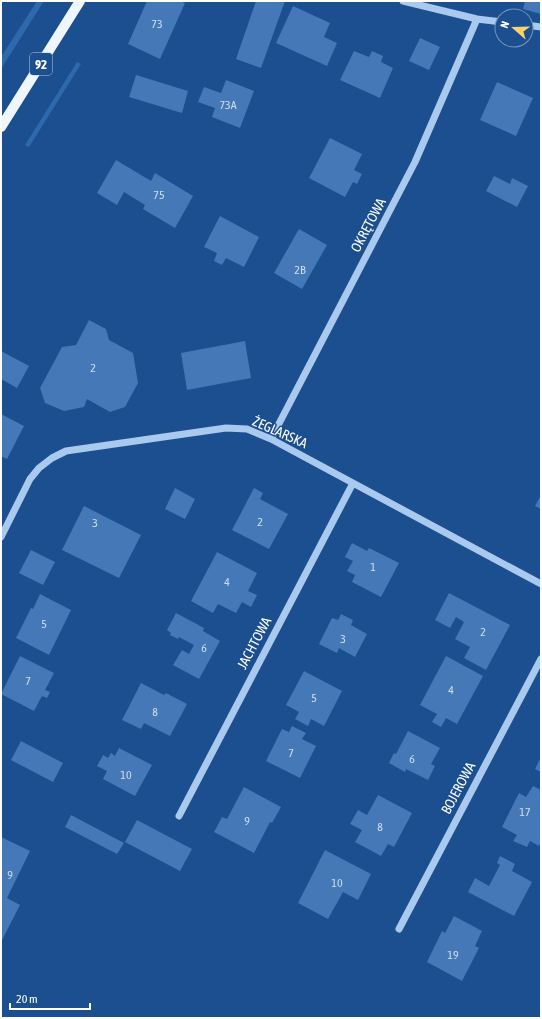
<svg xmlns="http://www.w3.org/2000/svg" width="542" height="1019" font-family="'Asap Condensed',sans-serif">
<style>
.green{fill:#2e69ad}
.building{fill:#4478b7}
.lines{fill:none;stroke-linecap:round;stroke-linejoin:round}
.minor{stroke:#a9c9ee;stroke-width:7}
.major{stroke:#f0f6ff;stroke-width:10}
.labels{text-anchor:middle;stroke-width:3;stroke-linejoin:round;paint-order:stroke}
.number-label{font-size:12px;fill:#d0dded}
.shield{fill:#1b4f8f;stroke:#bbcadd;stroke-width:1}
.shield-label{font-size:13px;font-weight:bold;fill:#fff}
.street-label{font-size:14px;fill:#fff;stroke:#1b4f8f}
</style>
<rect width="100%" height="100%" fill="#1b4f8f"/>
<path class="green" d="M 37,1 L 44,1 L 1,69 L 1,57 Z
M 77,62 L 81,64 L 29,147 L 25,145 Z"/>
<path class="building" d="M 147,1 L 180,1 L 185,3 L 160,59 L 128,44 Z
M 256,1 L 285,1 L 261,68 L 236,59 Z
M 525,1 L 541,1 L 541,14 L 523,9 Z
M 293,6 L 330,23 L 324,37 L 337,43 L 327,66 L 276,43 Z
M 420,38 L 440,47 L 429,70 L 409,61 Z
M 354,51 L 369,57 L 372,51 L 383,56 L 381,62 L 393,68 L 380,98 L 340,80 Z
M 136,75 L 188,91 L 182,113 L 129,97 Z
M 226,80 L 254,91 L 240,128 L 212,117 L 215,108 L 198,102 L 204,87 L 221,93 Z
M 497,82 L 533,98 L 516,136 L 480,120 Z
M 330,138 L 362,154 L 354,170 L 362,174 L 357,184 L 353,182 L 345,197 L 309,178 Z
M 116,160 L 151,181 L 155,173 L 193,196 L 175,228 L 143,209 L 145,205 L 124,192 L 117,205 L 97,193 Z
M 494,176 L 510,184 L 512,178 L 528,186 L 517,207 L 486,191 Z
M 220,216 L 259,237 L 244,267 L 226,258 L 222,265 L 214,261 L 217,253 L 204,247 Z
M 299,229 L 327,245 L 302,289 L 274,273 Z
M 89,320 L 106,329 L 109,340 L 133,353 L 138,383 L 125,407 L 110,412 L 87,399 L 84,407 L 64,411 L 45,403 L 40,388 L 62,347 L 76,345 Z
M 245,341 L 251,378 L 187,390 L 181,353 Z
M 1,351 L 29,366 L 17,388 L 1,379 Z
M 1,414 L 24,426 L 7,459 L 1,456 Z
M 175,488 L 195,499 L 185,519 L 165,509 Z
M 254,488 L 263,493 L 260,499 L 288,514 L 269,549 L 232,530 Z
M 541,495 L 541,509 L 535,506 Z
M 84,506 L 141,535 L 119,578 L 62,550 Z
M 352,543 L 367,551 L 369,548 L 399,563 L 381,597 L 352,582 L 355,575 L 347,571 L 353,561 L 345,557 Z
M 31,550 L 55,562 L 43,585 L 19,573 Z
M 217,552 L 257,573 L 248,591 L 257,595 L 251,607 L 242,602 L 236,613 L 218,604 L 213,613 L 191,601 Z
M 449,593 L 510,625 L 486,670 L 464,658 L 470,647 L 455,639 L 464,622 L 456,617 L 450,628 L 435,620 Z
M 40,594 L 71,610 L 49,655 L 16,638 L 31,608 L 33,609 Z
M 176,613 L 204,628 L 203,631 L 220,641 L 199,679 L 173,665 L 182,650 L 189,654 L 194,645 L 179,637 L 178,639 L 170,635 L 171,633 L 167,630 Z
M 341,614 L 353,620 L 351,625 L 367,634 L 355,657 L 339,648 L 337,653 L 319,644 L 332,618 L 338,620 Z
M 20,656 L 54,673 L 45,690 L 50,692 L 47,698 L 42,696 L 34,711 L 1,694 Z
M 446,656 L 483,676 L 457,724 L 446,718 L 441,727 L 432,722 L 437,714 L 420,705 Z
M 304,671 L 342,691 L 324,726 L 311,719 L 308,726 L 295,719 L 299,712 L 286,705 Z
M 141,683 L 164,695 L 166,693 L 187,704 L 170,736 L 144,723 L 141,729 L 122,720 Z
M 292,726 L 306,733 L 302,739 L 316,746 L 300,778 L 266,761 L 282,729 L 289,732 Z
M 408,731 L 440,748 L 431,764 L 435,766 L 428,780 L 406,769 L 405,772 L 389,763 L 394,753 L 396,754 Z
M 21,741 L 63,763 L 53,782 L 11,760 Z
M 119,748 L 152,765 L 135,796 L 103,779 L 107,771 L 97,766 L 103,755 L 108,758 L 111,753 L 115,756 Z
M 541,757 L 541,772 L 535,769 Z
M 533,786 L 541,790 L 541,841 L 539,846 L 530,841 L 527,847 L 513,841 L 517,835 L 502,827 L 519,793 L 526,797 Z
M 244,787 L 281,807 L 272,823 L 270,822 L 254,853 L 214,832 L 222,817 L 227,819 Z
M 378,795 L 412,813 L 394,847 L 388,844 L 381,856 L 355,842 L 362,830 L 350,824 L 358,810 L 367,815 Z
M 71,815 L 124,843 L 117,854 L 65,827 Z
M 137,820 L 192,849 L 180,871 L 125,842 Z
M 1,837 L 30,851 L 7,898 L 20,905 L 1,942 Z
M 325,850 L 371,874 L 358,900 L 343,892 L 328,919 L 298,903 Z
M 500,856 L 515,864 L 512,871 L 532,882 L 514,916 L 468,892 L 475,878 L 489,886 L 500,865 L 497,863 Z
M 454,916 L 482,931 L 475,946 L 479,948 L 462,981 L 427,962 L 442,931 L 445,933 Z"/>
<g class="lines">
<path class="minor" d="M 403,1 L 477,19 L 502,22
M 526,25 L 541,27
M 271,439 L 415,162 L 477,19
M 1,537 L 30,479 L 39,468 L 52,458 L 66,451 L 226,428 L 247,429 L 271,439 L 541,584
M 179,816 L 353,483
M 399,929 L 541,659"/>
<path class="major" d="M 1,127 L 80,1"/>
</g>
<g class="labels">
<g class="number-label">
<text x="157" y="28">73</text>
<text x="228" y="109">73A</text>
<text x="159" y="199">75</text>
<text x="300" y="274">2B</text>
<text x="93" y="372">2</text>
<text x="260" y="526">2</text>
<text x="95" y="527">3</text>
<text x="373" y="571">1</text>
<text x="227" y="586">4</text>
<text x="44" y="628">5</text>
<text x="483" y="636">2</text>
<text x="343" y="643">3</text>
<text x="204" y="652">6</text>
<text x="28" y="685">7</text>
<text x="451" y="694">4</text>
<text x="314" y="702">5</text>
<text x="155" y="716">8</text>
<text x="291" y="757">7</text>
<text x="412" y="763">6</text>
<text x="126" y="779">10</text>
<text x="525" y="816">17</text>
<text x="247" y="825">9</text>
<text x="380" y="831">8</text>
<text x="10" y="879">9</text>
<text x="337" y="887">10</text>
<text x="453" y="959">19</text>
</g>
<rect class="shield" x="30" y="53" width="22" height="22" rx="3"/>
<g class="shield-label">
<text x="41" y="69">92</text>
</g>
<g class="street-label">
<text transform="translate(368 225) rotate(-62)" y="5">OKRĘTOWA</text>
<text transform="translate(280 432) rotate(24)" y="5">ŻEGLARSKA</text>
<text transform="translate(254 643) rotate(-62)" y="5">JACHTOWA</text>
<text transform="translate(458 788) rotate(-62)" y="5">BOJEROWA</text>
</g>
</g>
<rect width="542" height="1019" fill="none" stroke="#ffffff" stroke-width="4"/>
<g transform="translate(514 28) rotate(290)"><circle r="19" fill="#1b4f8f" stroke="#7695bc"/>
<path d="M0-3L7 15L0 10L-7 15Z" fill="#ffd166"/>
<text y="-6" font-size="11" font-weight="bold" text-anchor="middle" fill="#ffffff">N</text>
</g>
<path d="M10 1003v6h80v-6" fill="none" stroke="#ffffff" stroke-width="2"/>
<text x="16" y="1003" font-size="12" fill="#ffffff" stroke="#1b4f8f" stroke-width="3" paint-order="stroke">20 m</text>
</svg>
